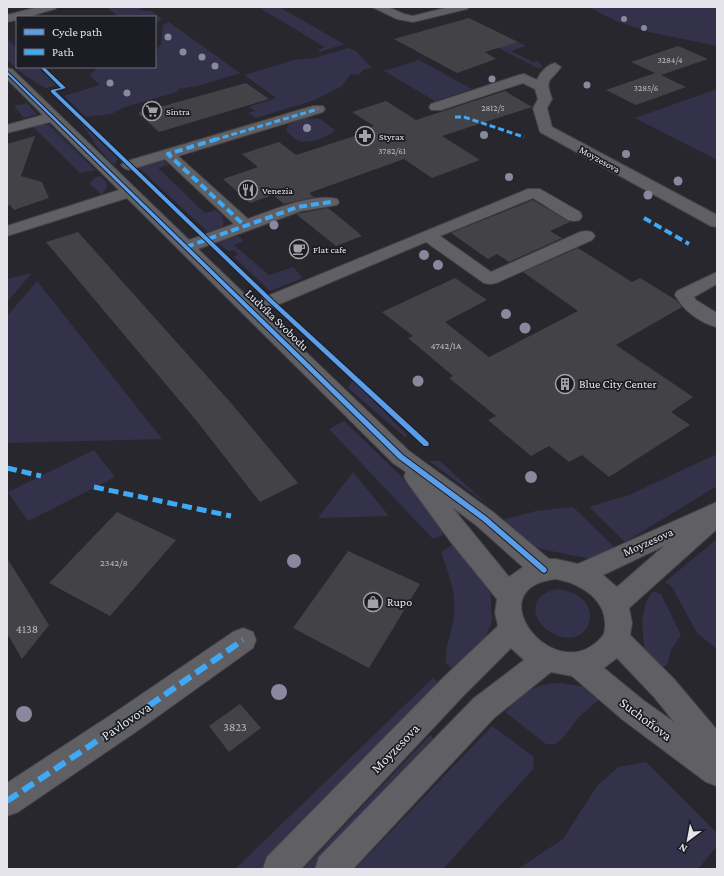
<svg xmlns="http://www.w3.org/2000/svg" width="724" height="876" font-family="'Crimson Pro',serif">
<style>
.green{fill:#34324b}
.building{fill:#424247}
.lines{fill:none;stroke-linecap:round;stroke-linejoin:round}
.minor-casing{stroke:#434348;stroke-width:2}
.minor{fill:#606064;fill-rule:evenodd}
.quiet-far3{stroke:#3fa9f5;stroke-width:3;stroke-dasharray:6 3;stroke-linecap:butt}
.quiet-far2{stroke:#3fa9f5;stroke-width:4;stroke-dasharray:8 4;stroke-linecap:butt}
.quiet-far1{stroke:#3fa9f5;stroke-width:5;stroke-dasharray:10 5;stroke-linecap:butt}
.quiet{stroke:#3fa9f5;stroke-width:6;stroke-dasharray:13 6;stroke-linecap:butt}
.cycleway-casing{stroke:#1c1c25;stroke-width:2}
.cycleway{fill:#5a9eea;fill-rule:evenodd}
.tree{fill:#89889f}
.labels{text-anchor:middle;stroke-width:3.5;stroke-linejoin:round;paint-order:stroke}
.far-number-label{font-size:9px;fill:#bcbcc1}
.far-poi-label{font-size:10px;fill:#e4e4ea;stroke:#1c1c25;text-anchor:start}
.far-street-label{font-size:10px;fill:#e4e4ea;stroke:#1c1c25}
.number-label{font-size:10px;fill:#bcbcc1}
.street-label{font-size:12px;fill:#e4e4ea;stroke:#1c1c25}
.poi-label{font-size:12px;fill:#e4e4ea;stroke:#1c1c25;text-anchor:start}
.near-number-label{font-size:12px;fill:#bcbcc1}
.near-street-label{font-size:14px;fill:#e4e4ea;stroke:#1c1c25}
</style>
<rect width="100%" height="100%" fill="#28272d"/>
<path class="green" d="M 106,7 L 145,7 L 139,10 L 152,11 L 162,19 L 155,24 L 155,17 L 119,17 Z
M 258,7 L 279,7 L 344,44 L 320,52 L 318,50 L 325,47 Z
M 592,7 L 717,7 L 717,46 L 649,32 L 616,21 L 591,8 Z
M 169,22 L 240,73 L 198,86 L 178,89 L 177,92 L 125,107 L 111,114 L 86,117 L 64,96 L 100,85 L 90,75 L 96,69 L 104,67 L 155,67 L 155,52 L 161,44 L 163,25 Z
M 7,39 L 17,48 L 17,67 L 37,67 L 57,85 L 46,88 C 31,80 18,72 7,59 Z
M 518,42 L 526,46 L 511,51 L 533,62 L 537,61 L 542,65 L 542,68 L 537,68 L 497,47 Z
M 349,48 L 356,51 L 372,68 L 363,70 L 359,75 L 351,74 L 342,86 L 315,100 L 256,118 L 248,113 L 255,111 L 249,107 L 276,98 L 244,75 L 294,60 L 314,58 Z
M 419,60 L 472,89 L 435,101 L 384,71 Z
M 717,89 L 717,160 L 635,118 Z
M 27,103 L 37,114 L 24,118 L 14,106 Z
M 305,118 L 320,119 L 335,130 C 330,137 308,144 299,141 C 294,139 290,134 286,131 L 289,123 Z
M 81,123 L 118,159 L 114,165 L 98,148 Z
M 40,124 L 49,125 L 95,170 L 80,173 L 31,125 Z
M 158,160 L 163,160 L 169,165 L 158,168 L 205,213 L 216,210 C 222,215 225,218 223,226 L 208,232 L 137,166 Z
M 100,176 L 106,182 L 107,187 L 102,195 L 91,185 L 90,183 L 94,178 Z
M 238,236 L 244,241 L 234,245 L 269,275 L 293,267 L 303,278 L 270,291 L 234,257 L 238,254 L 233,250 L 228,251 L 218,243 Z
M 32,273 L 7,302 L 7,279 Z
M 37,281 L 162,439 L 7,443 L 7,316 Z
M 353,380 L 407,435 L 406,438 L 348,388 Z
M 344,421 L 406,481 L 447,533 L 433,539 L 329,429 Z
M 94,450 L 115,477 L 28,521 L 8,492 Z
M 717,454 L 717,486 L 625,542 L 589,507 L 629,495 Z
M 429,461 L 440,461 L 487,504 Z
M 353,472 L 389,516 L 318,518 Z
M 573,507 L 613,546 L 613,551 L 592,559 L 541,549 L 525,541 L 502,520 L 536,511 Z
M 717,539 L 717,649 L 697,633 L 672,587 L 665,582 Z
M 457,542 L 490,579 L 492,622 L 483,642 L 456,672 L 446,663 C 444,649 451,636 453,621 C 458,595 449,576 441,552 Z
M 557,589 C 611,595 591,655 552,633 C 544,629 538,622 536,614 C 533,599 544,592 557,589 Z
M 653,591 L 661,594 L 681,635 L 671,650 L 667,665 L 661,668 L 644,648 L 642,620 L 646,602 Z
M 433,678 L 441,685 L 268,869 L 235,869 Z
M 561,683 L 584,687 L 603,696 L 579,717 L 562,739 L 555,744 L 546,744 L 505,712 C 525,693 531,684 561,683 Z
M 492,726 L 534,757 L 533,769 L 443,869 L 355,869 Z
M 430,735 L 437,741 L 318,869 L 303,869 Z
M 646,762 L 717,833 L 717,846 L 698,869 L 518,869 L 563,839 L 597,786 L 618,767 Z"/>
<path class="building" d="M 469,18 L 518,42 L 485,52 L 496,59 L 457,73 L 394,39 Z
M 678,46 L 708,59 L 661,75 L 686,87 L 636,105 L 606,90 L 655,73 L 631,62 Z
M 246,83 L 269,99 L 159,132 L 138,113 Z
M 505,91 L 532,107 L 442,136 L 480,160 L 432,178 L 404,159 L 309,193 L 314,197 L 284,204 L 273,195 L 250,203 L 223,179 L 258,167 L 242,154 L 279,142 L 296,155 L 364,133 L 361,130 L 374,126 L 352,112 L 386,101 L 416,120 Z
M 35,136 L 21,176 L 42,182 L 49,198 L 14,210 L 10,205 L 7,206 L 7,144 Z
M 533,200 L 570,222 L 550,231 L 562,238 L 509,262 L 497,254 L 488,259 L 451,233 Z
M 328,208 L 343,220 L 362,236 L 336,246 L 296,214 Z
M 78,232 L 231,403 L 298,483 L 260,502 L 195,419 L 46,242 Z
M 578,248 L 632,282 L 640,278 L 676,300 L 682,307 L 616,345 L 693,397 L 671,412 L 690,425 L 609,477 L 582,455 L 569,462 L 549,446 L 531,456 L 488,420 L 496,416 L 449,378 L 453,376 L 408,338 L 413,336 L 382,312 L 455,278 L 487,300 L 445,322 L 489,357 L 578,311 L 523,272 Z
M 117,512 L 176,540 L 110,616 L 49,583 Z
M 348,551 L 420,584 L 369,668 L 293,628 Z
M 7,558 L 49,625 L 22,659 L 7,633 Z
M 240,704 L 261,728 L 229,752 L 209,726 Z"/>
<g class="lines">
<g class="minor-casing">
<path id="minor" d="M 38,7 L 57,7 L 55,9 L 27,17 L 17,17 L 17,20 L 7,22 L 7,15 Z
M 372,7 L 388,7 L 404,14 L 413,16 L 449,7 L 469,7 L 467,9 L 413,22 L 397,19 Z
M 555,63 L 561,67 C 551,82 544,77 552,99 L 547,108 L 552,127 L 717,215 L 717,227 L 711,226 L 540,132 L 533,108 L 538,99 L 535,89 L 523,83 L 441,110 L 431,110 L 429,107 L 431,104 L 519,75 L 524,74 L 537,80 C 540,72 547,65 555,63 Z
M 7,68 L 12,69 L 189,240 L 234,224 L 165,159 L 129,170 L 124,168 L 121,165 L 124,162 L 313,106 L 323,106 L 325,109 L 323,112 L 178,156 L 248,219 C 270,211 313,193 337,199 L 339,202 L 337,205 L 301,211 L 198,249 L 253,302 L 528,189 L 540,189 L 580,212 L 582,216 L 580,220 L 574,221 L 568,220 L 533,198 L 440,236 L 491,272 L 580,232 L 586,231 L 592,232 L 595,236 L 592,240 L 496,283 L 490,284 L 484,283 L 426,242 L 263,311 L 409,451 L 493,512 L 549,559 L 556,559 L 578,564 L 717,502 L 717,529 L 629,608 L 632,623 L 630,635 L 674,679 L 717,730 L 717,786 L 706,782 L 623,720 L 572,676 L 551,672 L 494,718 L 353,869 L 315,869 L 319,857 L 474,698 L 524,660 L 511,648 L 465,694 L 301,869 L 263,869 L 267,857 L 445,676 L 498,626 L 495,613 L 497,599 L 450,541 L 407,482 L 404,476 L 406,472 L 393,463 L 127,198 L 7,236 L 7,226 L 119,190 L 50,122 L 7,133 L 7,125 L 43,115 L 7,79 ZM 452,507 L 477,526 L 523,567 L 509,577 ZM 664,546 L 617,587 L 603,575 ZM 556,579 C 583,584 611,602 604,634 C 559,694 473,588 556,579 ZM 617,658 L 654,697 L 674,722 L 643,700 L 604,668 Z
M 717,272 L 717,284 L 694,297 L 696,300 L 717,313 L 717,327 C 700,323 683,310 675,295 L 677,291 Z
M 243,628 L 253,632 L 256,640 L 253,648 L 140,729 L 18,812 L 7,816 L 7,783 L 120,709 L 233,632 Z"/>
</g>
<use href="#minor" class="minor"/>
<path class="quiet-far3" d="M 455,117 L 464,117 L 524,137
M 214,140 L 318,109"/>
<path class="quiet-far2" d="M 217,139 L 168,154 L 245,226
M 644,218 L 689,244
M 186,247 L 298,207 L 331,202"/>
<path class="quiet-far1" d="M 7,468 L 41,476
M 94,487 L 231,516"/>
<path class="quiet" d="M 7,801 L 130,719 L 243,640"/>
<g class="cycleway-casing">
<path id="cycleway" d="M 40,67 L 44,67 L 66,88 L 55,91 L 273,300 L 428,442 L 429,444 L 428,446 L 424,446 L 269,302 L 51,92 L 51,90 L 61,88 Z
M 7,71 L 403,455 L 487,517 L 546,568 L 547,570 L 546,572 L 544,573 L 542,572 L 483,521 L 399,459 L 7,74 Z"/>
</g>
<use href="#cycleway" class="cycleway"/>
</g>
<g class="tree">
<circle cx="624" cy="19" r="3"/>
<circle cx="644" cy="28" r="3"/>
<circle cx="168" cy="37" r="3.5"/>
<circle cx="183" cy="52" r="3.5"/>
<circle cx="202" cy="57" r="3.5"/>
<circle cx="215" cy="66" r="3.5"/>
<circle cx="492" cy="79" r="3.5"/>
<circle cx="110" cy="83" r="3.5"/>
<circle cx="587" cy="85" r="3.5"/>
<circle cx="127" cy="93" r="3.5"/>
<circle cx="307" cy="128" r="4"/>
<circle cx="484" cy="135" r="4"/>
<circle cx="626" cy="154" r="4"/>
<circle cx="509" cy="177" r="4"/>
<circle cx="678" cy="181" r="4.5"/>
<circle cx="648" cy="195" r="4.5"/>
<circle cx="274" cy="225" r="4.5"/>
<circle cx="424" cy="255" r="5"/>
<circle cx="438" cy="265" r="5"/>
<circle cx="506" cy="314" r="5"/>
<circle cx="525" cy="328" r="5.5"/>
<circle cx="418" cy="381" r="5.5"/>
<circle cx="531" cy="477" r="6"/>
<circle cx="294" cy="561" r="7"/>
<circle cx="279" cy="692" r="8"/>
<circle cx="24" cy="714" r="8"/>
</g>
<defs>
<g id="supermarket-ring" transform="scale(1)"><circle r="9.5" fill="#1c1c25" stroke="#a2a2a8" stroke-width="1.5"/><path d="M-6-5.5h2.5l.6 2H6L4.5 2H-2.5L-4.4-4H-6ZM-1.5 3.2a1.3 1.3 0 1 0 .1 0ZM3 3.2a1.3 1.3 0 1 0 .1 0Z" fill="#a2a2a8"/></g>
<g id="pharmacy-ring" transform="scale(1)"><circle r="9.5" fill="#1c1c25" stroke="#a2a2a8" stroke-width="1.5"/><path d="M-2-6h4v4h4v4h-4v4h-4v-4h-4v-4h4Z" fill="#a2a2a8"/></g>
<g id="restaurant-ring" transform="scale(1)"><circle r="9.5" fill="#1c1c25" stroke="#a2a2a8" stroke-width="1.5"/><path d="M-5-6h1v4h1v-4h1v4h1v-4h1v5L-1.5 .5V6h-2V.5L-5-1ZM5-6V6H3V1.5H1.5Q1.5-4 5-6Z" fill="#a2a2a8"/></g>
<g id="cafe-ring" transform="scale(1)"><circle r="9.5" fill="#1c1c25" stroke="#a2a2a8" stroke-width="1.5"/><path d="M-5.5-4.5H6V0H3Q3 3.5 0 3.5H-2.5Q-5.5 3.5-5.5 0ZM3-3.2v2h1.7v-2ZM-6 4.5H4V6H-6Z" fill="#a2a2a8"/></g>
<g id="building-ring" transform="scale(1)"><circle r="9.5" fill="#1c1c25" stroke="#a2a2a8" stroke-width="1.5"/><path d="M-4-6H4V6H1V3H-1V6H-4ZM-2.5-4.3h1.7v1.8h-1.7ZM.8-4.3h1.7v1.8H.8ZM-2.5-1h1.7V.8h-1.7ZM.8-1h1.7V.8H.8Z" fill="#a2a2a8"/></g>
<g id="shop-ring" transform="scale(1)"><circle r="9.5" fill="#1c1c25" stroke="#a2a2a8" stroke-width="1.5"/><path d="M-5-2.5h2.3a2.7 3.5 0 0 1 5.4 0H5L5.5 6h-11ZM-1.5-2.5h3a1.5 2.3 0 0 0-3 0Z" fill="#a2a2a8"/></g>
</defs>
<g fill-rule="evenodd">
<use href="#supermarket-ring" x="152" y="111"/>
<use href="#pharmacy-ring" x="365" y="136"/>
<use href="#restaurant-ring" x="248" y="190"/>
<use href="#cafe-ring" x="299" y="249"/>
<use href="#building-ring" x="565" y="384"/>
<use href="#shop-ring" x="373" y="602"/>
</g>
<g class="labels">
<g class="far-number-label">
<text x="670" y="63">3284/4</text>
<text x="646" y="91">3285/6</text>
<text x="493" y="111">2812/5</text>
<text x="392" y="154">3782/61</text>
</g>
<g class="far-poi-label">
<text x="166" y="115">Sintra</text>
<text x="379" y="140">Styrax</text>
<text x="262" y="194">Venezia</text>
<text x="313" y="253">Flat cafe</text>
</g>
<g class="far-street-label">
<text transform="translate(600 159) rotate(29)" y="4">Moyzesova</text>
</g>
<g class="number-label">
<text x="446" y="349">4742/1A</text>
<text x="114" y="566">2342/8</text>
</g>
<g class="street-label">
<text transform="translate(277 320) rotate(44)" y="4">Ludvíka Svobodu</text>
<text transform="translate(648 542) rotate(-24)" y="4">Moyzesova</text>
</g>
<g class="poi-label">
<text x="579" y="388">Blue City Center</text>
<text x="387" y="606">Rupo</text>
</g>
<g class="near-number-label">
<text x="27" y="633">4138</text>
<text x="235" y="731">3823</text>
</g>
<g class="near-street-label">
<text transform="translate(646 719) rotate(37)" y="5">Suchoňova</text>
<text transform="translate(126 721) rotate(-34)" y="5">Pavlovova</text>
<text transform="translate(395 748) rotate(-46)" y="5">Moyzesova</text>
</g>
</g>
<rect width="724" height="876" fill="none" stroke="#e4e4ea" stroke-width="16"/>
<rect x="16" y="16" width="140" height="52" fill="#1c1c25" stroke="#6c6c74"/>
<rect x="24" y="29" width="20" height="6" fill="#5a9eea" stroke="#6c6c74"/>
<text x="52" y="36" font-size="12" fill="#e4e4ea">Cycle path</text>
<rect x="24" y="49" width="20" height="6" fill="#3fa9f5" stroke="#6c6c74"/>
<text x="52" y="56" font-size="12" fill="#e4e4ea">Path</text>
<g transform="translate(688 840) rotate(212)" stroke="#1c1c25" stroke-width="3" paint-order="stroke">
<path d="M0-3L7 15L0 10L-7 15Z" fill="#e4e4ea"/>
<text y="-6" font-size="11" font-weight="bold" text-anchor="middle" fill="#e4e4ea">N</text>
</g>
</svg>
